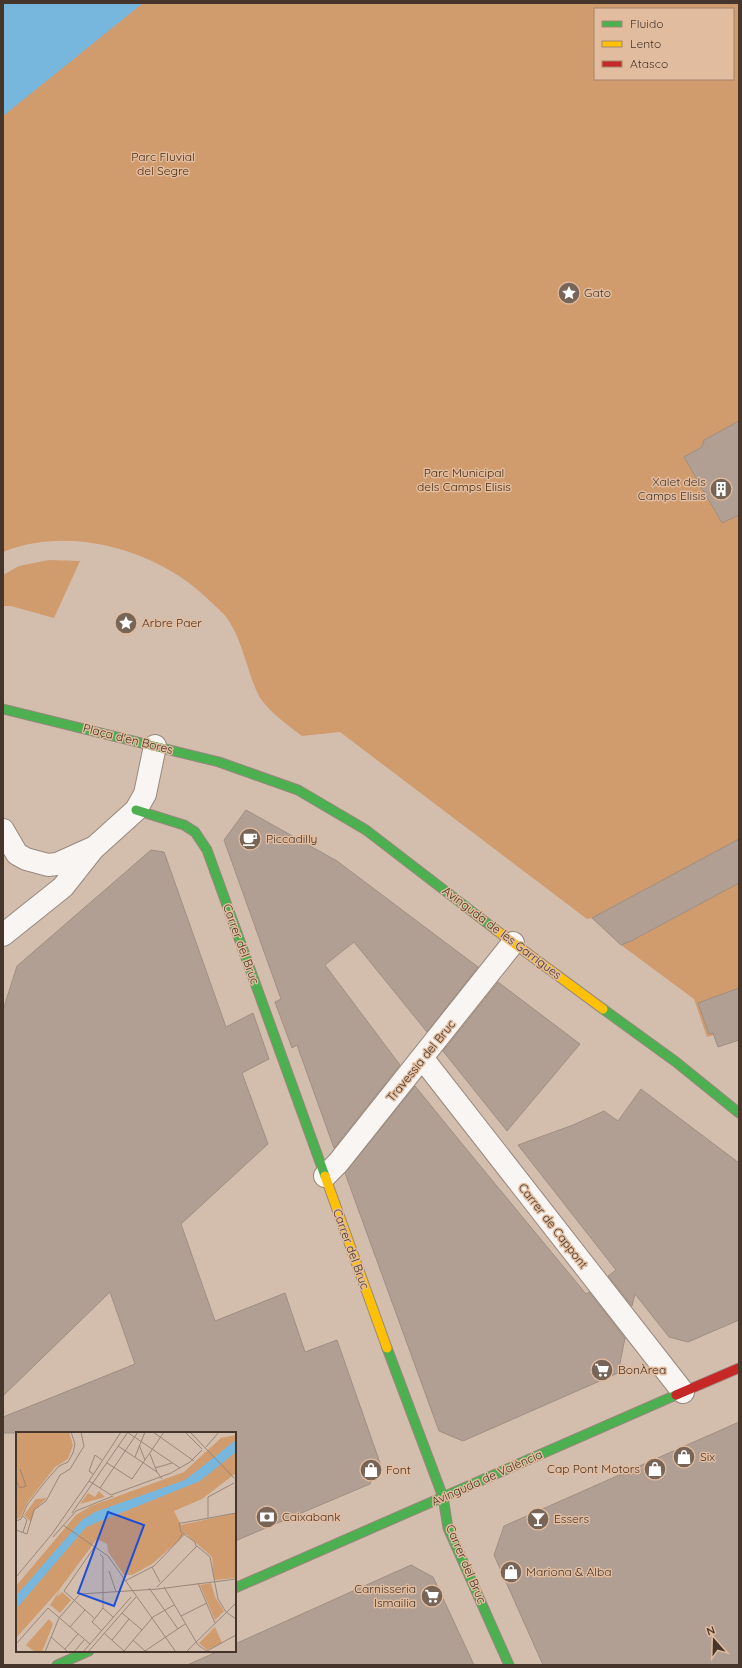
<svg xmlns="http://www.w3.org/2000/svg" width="742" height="1668" font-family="Quicksand,sans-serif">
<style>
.green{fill:#d09b6d;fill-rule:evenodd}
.water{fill:#77b7de}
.building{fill:#b09f92;stroke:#9f8f82}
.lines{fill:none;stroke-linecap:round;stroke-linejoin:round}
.street-casing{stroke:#98887c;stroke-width:24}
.fast-casing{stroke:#98887c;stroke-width:11}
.slow-casing{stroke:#98887c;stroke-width:11}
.jam-casing{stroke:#98887c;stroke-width:11}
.street{stroke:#f8f5f3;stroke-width:22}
.fast{stroke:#4caf50;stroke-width:9}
.slow{stroke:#ffc107;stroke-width:9}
.jam{stroke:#c62828;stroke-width:9}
.labels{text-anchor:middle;stroke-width:3;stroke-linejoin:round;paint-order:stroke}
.park-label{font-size:12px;fill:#4a2a0c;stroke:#e2bc9f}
.poi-label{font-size:12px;fill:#45352a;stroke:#e2bc9f;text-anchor:start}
.street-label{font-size:12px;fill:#45352a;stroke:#e2bc9f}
.inset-road{fill:none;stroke:#9a8779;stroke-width:1}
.view{fill:#1d4ed8;fill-opacity:0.15;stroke:#1d4ed8;stroke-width:2}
.inset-edge{fill:none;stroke:#45352a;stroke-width:2}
</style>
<rect width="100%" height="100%" fill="#d3beae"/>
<path class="green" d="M 3,3 L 739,3 L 739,1040 L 714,1035 L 707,1037 L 694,999 L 621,945 L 593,918 L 587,919 L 340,732 L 302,736 C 288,725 266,710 258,694 C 247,671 243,643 229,621 C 225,614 216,607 210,601 C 160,551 71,524 3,552 ZM 595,9 L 733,9 L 733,79 L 595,79 Z
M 49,560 L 80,561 L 54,618 L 11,606 L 3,606 L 3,575 L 19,566 Z"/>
<path class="water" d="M 3,3 L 143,3 L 3,116 Z"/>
<path class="building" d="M 739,421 L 739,515 L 722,523 L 684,457 L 702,447 L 704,440 Z
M 246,810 L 337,861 L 478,967 L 427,1032 L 354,942 L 325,965 L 400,1065 L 334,1148 L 297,1045 L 292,1048 L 275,1002 L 281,999 L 224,840 Z
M 739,839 L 739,883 L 631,941 L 621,945 L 592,918 Z
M 151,850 L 164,852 L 226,1027 L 253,1013 L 269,1059 L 242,1073 L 268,1144 L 181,1224 L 215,1321 L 285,1293 L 305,1352 L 337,1340 L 380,1463 L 370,1484 L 235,1541 L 235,1433 L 3,1433 L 3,1417 L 135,1364 L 110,1292 L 3,1396 L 3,1010 L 17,966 Z
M 498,982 L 580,1044 L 507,1131 L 443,1051 Z
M 739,988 L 739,1040 L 718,1047 L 713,1033 L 709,1034 L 698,1003 Z
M 415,1086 L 463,1145 L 586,1294 L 589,1292 L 625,1338 L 618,1373 L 463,1441 L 439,1431 L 345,1173 Z
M 641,1089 L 739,1163 L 739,1320 L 688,1342 L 669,1337 L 635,1294 L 632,1306 L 608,1276 L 616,1270 L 518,1145 L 573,1125 L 604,1111 L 618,1121 Z
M 739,1422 L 739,1665 L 543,1665 L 494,1555 L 504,1526 Z
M 411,1565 L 433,1577 L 474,1665 L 187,1665 L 219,1651 L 235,1651 L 235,1644 Z"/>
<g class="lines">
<g class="street-casing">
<path id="street" d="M 3,830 L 17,854 L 26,859 L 48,865 L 57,864 L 95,847 L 136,810 L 145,794 L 155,746
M 3,935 L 63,887 L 93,849
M 423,1059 L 683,1392
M 325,1176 L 338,1163 L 513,943"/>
</g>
<g class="fast-casing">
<path id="fast" d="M 3,709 L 219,762 L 298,790 L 366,830 L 496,930
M 136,810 L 184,825 L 195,832 L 207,850 L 325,1176
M 603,1009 L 676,1062 L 739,1113
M 387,1348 L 443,1497 L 448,1528 L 509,1665
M 235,1588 L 676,1395
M 57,1665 L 89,1651"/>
</g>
<g class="slow-casing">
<path id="slow" d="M 496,930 L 603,1009
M 325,1176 L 387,1348"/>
</g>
<g class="jam-casing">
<path id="jam" d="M 676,1395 L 739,1368"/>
</g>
<use href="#street" class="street"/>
<use href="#fast" class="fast"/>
<use href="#slow" class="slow"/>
<use href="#jam" class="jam"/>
</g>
<defs>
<g id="sight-disc" transform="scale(1.15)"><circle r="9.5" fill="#776558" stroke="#e2bc9f"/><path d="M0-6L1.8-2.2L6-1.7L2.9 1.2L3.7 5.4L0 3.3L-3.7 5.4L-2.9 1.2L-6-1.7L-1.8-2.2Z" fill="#fff"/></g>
<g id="building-disc" transform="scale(1.15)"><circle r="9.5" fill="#776558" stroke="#e2bc9f"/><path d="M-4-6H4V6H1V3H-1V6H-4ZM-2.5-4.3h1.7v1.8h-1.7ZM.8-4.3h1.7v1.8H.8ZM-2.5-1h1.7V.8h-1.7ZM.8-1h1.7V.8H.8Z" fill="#fff"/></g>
<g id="cafe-disc" transform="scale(1.15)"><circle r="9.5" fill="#776558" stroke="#e2bc9f"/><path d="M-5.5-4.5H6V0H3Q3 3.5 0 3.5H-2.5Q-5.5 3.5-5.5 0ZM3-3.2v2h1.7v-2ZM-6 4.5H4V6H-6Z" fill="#fff"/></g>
<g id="supermarket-disc" transform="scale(1.15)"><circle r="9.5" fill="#776558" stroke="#e2bc9f"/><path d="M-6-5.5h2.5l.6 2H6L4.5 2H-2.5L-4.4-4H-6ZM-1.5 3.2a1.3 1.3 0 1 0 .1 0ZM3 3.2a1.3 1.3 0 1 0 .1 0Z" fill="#fff"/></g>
<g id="shop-disc" transform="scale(1.15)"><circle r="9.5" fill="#776558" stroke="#e2bc9f"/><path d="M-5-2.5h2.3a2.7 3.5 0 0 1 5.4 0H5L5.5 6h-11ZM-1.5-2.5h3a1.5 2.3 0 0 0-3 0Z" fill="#fff"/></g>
<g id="bank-disc" transform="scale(1.15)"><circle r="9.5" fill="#776558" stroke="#e2bc9f"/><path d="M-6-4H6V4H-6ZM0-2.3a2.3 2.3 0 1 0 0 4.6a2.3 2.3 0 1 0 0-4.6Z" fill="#fff"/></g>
<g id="bar-disc" transform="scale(1.15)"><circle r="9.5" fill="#776558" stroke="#e2bc9f"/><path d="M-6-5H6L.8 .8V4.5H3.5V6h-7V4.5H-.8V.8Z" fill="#fff"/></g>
</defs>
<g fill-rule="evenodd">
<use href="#sight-disc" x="569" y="293"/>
<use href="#building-disc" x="721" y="489"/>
<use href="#sight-disc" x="126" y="623"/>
<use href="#cafe-disc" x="250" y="839"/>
<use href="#supermarket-disc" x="602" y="1370"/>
<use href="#shop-disc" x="684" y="1457"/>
<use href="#shop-disc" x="655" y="1469"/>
<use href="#shop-disc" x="371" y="1470"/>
<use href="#bank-disc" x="267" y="1517"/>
<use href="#bar-disc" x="538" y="1519"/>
<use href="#shop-disc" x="511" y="1572"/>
<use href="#supermarket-disc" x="432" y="1596"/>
</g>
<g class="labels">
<g class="park-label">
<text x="163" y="161">Parc Fluvial<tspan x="163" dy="14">del Segre</tspan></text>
<text x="464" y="477">Parc Municipal<tspan x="464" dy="14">dels Camps Elisis</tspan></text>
</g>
<g class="poi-label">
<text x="584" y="297">Gato</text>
<text x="706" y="486" text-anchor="end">Xalet dels<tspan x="706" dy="14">Camps Elisis</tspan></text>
<text x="142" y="627">Arbre Paer</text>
<text x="266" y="843">Piccadilly</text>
<text x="618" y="1374">BonÀrea</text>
<text x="700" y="1461">Six</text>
<text x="640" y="1473" text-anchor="end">Cap Pont Motors</text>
<text x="386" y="1474">Font</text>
<text x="282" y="1521">Caixabank</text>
<text x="554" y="1523">Essers</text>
<text x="526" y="1576">Mariona &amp; Alba</text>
<text x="416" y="1593" text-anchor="end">Carnisseria<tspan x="416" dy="14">Ismailia</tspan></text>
</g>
<g class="street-label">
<text transform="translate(128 739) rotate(14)" y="4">Plaça d'en Bores</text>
<text transform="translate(502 933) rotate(37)" y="4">Avinguda de les Garrigues</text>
<text transform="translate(241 944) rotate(70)" y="4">Carrer del Bruc</text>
<text transform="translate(421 1061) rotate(-51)" y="4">Travessia del Bruc</text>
<text transform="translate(553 1226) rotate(52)" y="4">Carrer de Cappont</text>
<text transform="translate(351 1249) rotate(70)" y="4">Carrer del Bruc</text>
<text transform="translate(487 1478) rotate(-24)" y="4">Avinguda de València</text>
<text transform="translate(466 1564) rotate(67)" y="4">Carrer del Bruc</text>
</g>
</g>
<g transform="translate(16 1432)">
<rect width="220" height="220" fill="#d3beae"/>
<path d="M 0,0 L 53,0 L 57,13 L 52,27 L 39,35 L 11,71 L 4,86 L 0,87 ZM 220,3 L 220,41 L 186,67 L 158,79 L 165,93 L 220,81 L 220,146 L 198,148 L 196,125 L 170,102 L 136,132 L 116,143 L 108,143 L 92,120 L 91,112 L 81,107 L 43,158 L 0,206 L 0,154 L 60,83 L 75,74 L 168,40 L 205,6 ZM 83,59 L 89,65 L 64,72 L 72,61 L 79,65 ZM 31,66 L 19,77 L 15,90 L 8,83 L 20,67 ZM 195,151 L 199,165 L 208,179 L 199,188 L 184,153 ZM 44,158 L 41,165 L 46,160 L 55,168 L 44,181 L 34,173 ZM 33,187 L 37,192 L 26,220 L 19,220 L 10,213 ZM 199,195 L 206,211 L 191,218 L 183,211 Z" fill="#d09b6d"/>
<path d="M 220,8 L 220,20 L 184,49 L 70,95 L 0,177 L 0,164 L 66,88 L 79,80 L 169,48 Z" fill="#77b7de"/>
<path class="inset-road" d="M 111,0 L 164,36M 137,0 L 178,29M 169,0 L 186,17M 174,0 L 218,46M 123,13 L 129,28M 102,14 L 141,40 L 146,47M 190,15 L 203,0M 134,22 L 141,40M 119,25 L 129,0M 91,31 L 116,47 L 148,0M 139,36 L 156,31M 77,42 L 73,39 L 79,23 L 86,28M 0,49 L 4,56 L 10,54 L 4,37M 73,49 L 105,0M 84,56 L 122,0M 56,81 L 112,0M 6,83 L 11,88 L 7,100M 192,86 L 192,65 L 218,51M 0,89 L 5,87 L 11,73 L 29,50 L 43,34 L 52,30 L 57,21 L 59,12 L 55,0M 166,91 L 220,81M 166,91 L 163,91 L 165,100 L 179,110 L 180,114M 47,93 L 92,124 L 160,220M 0,98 L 11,102 L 18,78 L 30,69 L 44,43 L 54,37 L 68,14 L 65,0M 37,105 L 60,79 L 97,64M 84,122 L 87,125 L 87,176 L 97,185M 136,135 L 144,150M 93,139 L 100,160M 0,145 L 36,102 L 73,49 L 95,63 L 155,41 L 174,30 L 186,18M 109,149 L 138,134 L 163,108 L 166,102M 182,151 L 199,191M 141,155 L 181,114 L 194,125 L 202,167 L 210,180 L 220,187M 148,155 L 182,213 L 192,220M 133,156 L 162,197M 106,181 L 126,198M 165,184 L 191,171M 78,186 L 48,159 L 79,114M 54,195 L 69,178M 86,199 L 76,190 L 87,176M 88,201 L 108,219M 35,205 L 52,220M 96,208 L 113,187M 117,208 L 129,219M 0,212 L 32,176 L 74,212M 49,217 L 62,202M 108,219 L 137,185 L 158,173M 129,219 L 169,192M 191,219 L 220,203M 29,220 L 43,186 L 64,162 L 142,157 L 220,147M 58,220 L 68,208M 67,220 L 115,165M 72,220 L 120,165M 170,220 L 220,171"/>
<path class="view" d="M 92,80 L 128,93 L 98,174 L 62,161 Z"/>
<rect width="220" height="220" class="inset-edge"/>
</g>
<rect width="742" height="1668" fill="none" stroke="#45352a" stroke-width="8"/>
<rect x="594" y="8" width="140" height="72" fill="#e2bc9f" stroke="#a38670"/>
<rect x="602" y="21" width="20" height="6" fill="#4caf50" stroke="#a38670"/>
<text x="630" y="28" font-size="12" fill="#45352a">Fluido</text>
<rect x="602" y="41" width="20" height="6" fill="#ffc107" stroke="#a38670"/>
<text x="630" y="48" font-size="12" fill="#45352a">Lento</text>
<rect x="602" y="61" width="20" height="6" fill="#c62828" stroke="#a38670"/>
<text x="630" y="68" font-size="12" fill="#45352a">Atasco</text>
<g transform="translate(714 1640) rotate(340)" stroke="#e2bc9f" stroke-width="3" paint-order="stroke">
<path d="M0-3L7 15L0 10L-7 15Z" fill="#45352a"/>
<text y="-6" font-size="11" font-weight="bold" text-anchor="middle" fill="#45352a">N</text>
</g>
</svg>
